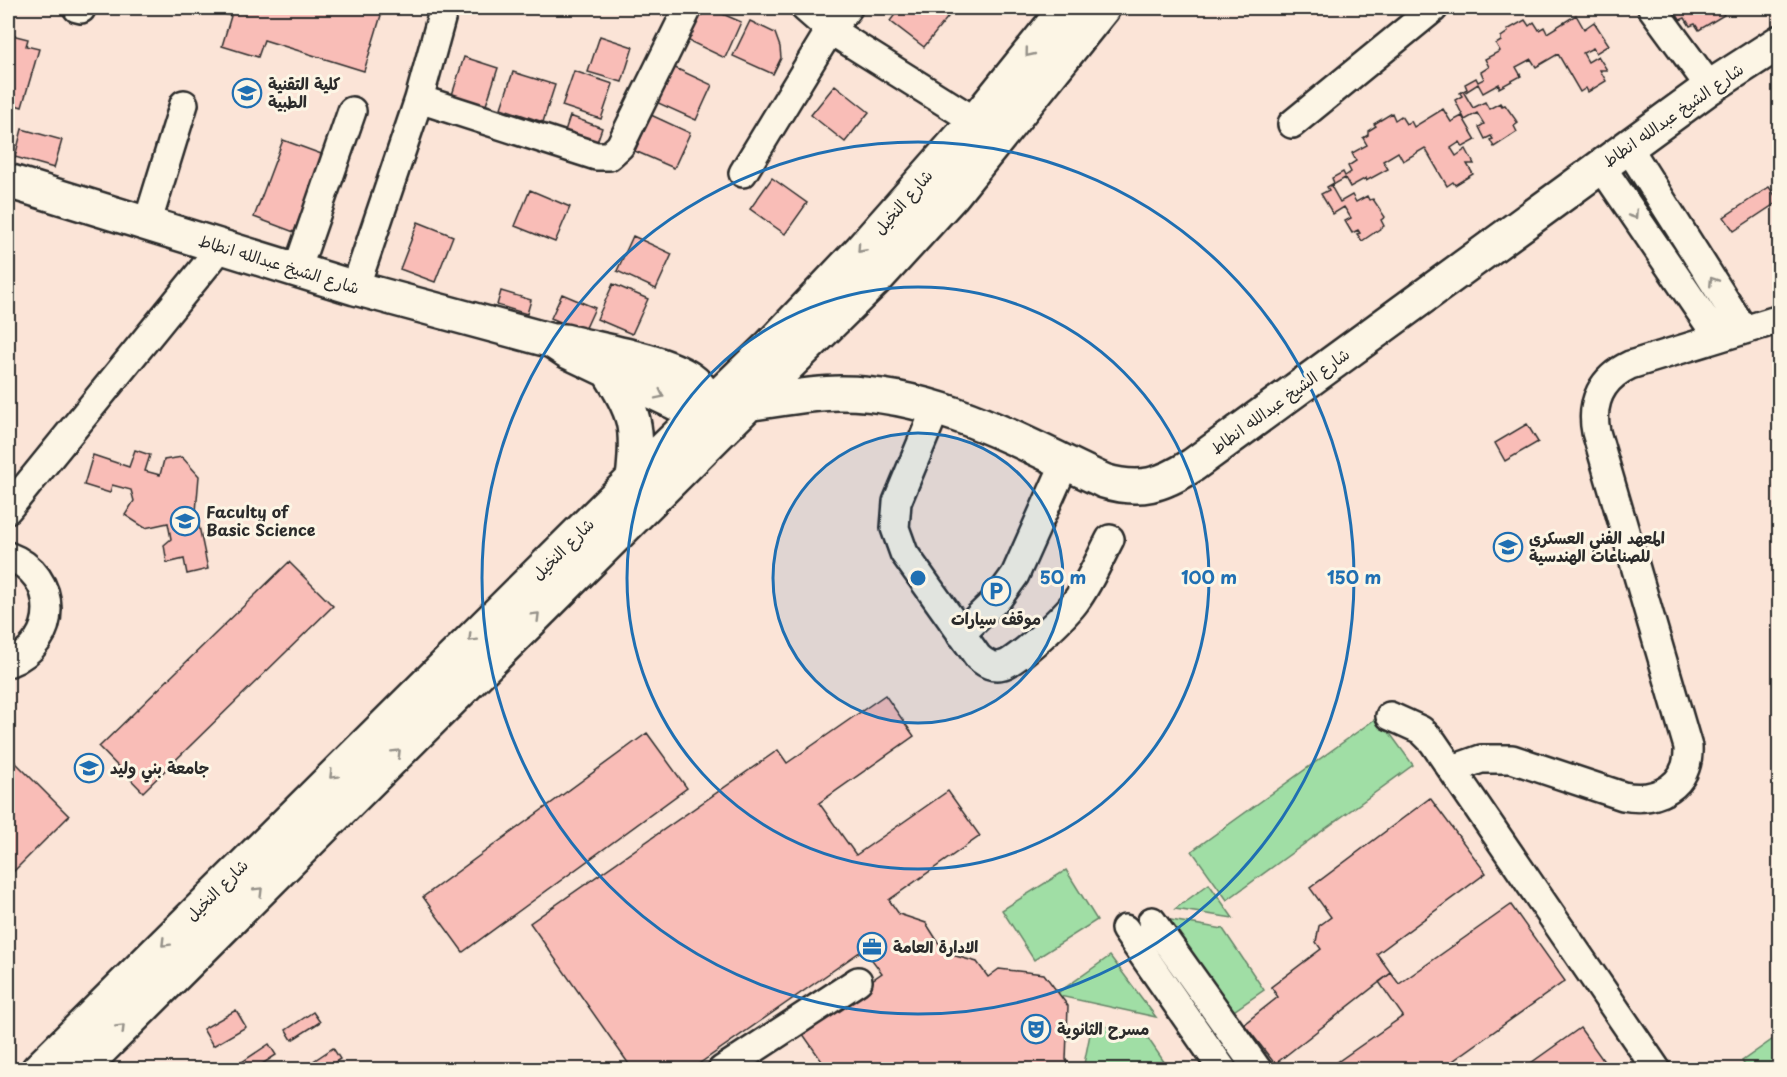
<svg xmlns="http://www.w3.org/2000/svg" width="1787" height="1077" font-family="'Playpen Sans','Playpen Sans Arabic',sans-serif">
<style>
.green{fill:#a0dea5;stroke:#668468;stroke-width:1.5}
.building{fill:#f9bdb7;stroke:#2b2b2b;stroke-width:1.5}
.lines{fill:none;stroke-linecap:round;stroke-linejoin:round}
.minor-casing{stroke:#2b2b2b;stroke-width:32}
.major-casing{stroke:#2b2b2b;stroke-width:38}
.minor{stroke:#fcf5e5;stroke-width:27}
.major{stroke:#fcf5e5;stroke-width:33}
.oneway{stroke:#949088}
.ring{fill:none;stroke:#1f6fb2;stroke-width:3}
.labels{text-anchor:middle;stroke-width:6;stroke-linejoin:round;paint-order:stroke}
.poi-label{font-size:16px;font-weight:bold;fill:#2b2b2b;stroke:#fcf5e5;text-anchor:start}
.street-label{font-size:16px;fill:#2b2b2b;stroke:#fcf5e5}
.centre{fill:#1f6fb2;stroke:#fcf5e5;stroke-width:3}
.ring-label{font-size:18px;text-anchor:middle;font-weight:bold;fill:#1f6fb2;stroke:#fcf5e5;stroke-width:6;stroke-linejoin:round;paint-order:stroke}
</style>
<rect width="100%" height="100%" fill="#fbe4d7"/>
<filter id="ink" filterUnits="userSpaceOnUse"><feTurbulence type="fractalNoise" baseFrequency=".0167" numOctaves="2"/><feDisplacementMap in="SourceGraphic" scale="12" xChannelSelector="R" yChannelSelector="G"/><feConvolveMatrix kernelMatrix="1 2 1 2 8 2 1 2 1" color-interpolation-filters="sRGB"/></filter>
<g filter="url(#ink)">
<path class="green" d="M 1378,717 L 1413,765 L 1227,900 L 1192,851 Z
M 1066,870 L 1097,920 L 1034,960 L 1002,910 Z
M 1209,884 L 1233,918 L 1175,909 Z
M 1165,919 L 1223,929 L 1264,990 L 1212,1026 Z
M 1110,956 L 1156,1017 L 1055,995 Z
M 1092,1024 L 1145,1034 L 1169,1069 L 1083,1069 Z
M 1779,1035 L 1779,1069 L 1747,1069 L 1742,1061 Z"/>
<path class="building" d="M 203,8 L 367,8 L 382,12 L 364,71 L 264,40 L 258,57 L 222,46 L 231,16 Z
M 700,8 L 709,8 L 741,22 L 725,58 L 685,39 Z
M 900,8 L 935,8 L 948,17 L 924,47 L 890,21 Z
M 1673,8 L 1719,8 L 1724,15 L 1699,30 L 1695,24 L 1690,26 L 1685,18 L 1680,20 Z
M 1576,15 L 1584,29 L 1594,22 L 1609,45 L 1596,53 L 1593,48 L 1583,53 L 1588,62 L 1598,56 L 1607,70 L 1600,70 L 1606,81 L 1588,92 L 1586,88 L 1580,92 L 1558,54 L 1536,67 L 1531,59 L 1516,67 L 1521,76 L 1499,88 L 1499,84 L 1483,93 L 1478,84 L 1464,93 L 1473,108 L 1485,102 L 1489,109 L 1500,103 L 1502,106 L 1505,105 L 1518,123 L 1514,126 L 1517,132 L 1494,147 L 1490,140 L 1493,139 L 1491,136 L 1485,139 L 1479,127 L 1484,124 L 1477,113 L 1465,120 L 1455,100 L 1462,96 L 1460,93 L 1467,89 L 1465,84 L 1476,78 L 1478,82 L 1484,79 L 1481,72 L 1489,67 L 1485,59 L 1500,51 L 1496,44 L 1501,41 L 1501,37 L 1508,32 L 1507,30 L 1525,20 L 1529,26 L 1534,22 L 1539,30 L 1544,27 L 1547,33 Z
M 750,21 L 775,33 L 780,47 L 781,58 L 773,74 L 733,56 Z
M 8,34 L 28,39 L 26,46 L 39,49 L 22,107 L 12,104 L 8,118 Z
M 600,36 L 633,47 L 622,82 L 588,72 Z
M 464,57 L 498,68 L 486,105 L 452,95 Z
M 673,67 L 712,85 L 696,120 L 656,102 Z
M 574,71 L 613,84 L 601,119 L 562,106 Z
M 513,72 L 555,85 L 543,122 L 501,108 Z
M 835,85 L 869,112 L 845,142 L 811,115 Z
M 1443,109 L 1451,122 L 1462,116 L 1476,140 L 1463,147 L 1460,142 L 1451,148 L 1456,156 L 1466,149 L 1474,164 L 1467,164 L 1473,174 L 1455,185 L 1453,182 L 1447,186 L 1425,148 L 1403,161 L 1398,152 L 1383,161 L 1388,169 L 1366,181 L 1366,178 L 1350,187 L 1345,178 L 1331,186 L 1340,202 L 1352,195 L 1356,202 L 1367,196 L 1369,200 L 1373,199 L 1385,217 L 1381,220 L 1384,226 L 1362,241 L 1357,234 L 1360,233 L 1358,230 L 1352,233 L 1345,221 L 1351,218 L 1344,207 L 1333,214 L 1321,194 L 1329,190 L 1327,187 L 1334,183 L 1332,178 L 1343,172 L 1345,176 L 1351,172 L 1348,166 L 1356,161 L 1352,153 L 1367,145 L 1363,138 L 1368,135 L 1368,131 L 1376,126 L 1374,124 L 1392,113 L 1395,120 L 1401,116 L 1406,124 L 1411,121 L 1414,127 Z
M 651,115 L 690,133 L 674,168 L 635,151 Z
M 570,116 L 602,128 L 595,148 L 563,137 Z
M 22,129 L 62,140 L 54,168 L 15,157 Z
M 283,140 L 324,155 L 294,232 L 254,217 Z
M 772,178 L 807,203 L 785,234 L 750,209 Z
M 1769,187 L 1779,201 L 1734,231 L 1724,217 Z
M 530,190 L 570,207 L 555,242 L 515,226 Z
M 418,222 L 453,236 L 435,282 L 400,269 Z
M 633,236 L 672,254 L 656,289 L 617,271 Z
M 613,284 L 648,299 L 632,334 L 597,319 Z
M 501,291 L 531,300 L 527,314 L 497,305 Z
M 562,294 L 595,308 L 584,332 L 551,318 Z
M 1527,424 L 1538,442 L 1505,461 L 1495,443 Z
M 135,450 L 150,455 L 145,471 L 160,475 L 164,460 L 182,457 L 199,476 L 196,512 L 208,569 L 187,574 L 184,559 L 167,563 L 164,545 L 171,539 L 168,523 L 145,528 L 125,515 L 134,501 L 131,490 L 112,485 L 110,493 L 84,485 L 93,455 L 129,467 Z
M 289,562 L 333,606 L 143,792 L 99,747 Z
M 885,695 L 914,736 L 819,803 L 856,855 L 948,791 L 980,836 L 889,900 L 899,914 L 926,923 L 945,953 L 977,962 L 988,977 L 999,969 L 1044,974 L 1068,1006 L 1066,1060 L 1073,1070 L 828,1070 L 800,1030 L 882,973 L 864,949 L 690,1070 L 633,1070 L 530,923 L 778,750 L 787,763 Z
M 647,733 L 687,788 L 463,952 L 423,897 Z
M 8,755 L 69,816 L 8,877 Z
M 1430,798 L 1486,873 L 1377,954 L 1391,973 L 1275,1064 L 1244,1024 L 1278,997 L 1271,987 L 1321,949 L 1316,942 L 1319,926 L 1331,917 L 1310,888 Z
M 1511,905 L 1565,981 L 1440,1070 L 1326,1070 L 1403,1016 L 1379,982 L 1391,973 L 1399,984 Z
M 236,1010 L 246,1027 L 213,1046 L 203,1029 Z
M 313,1012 L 320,1022 L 292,1040 L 286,1030 Z
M 1580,1028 L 1608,1067 L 1604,1070 L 1521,1070 Z
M 269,1044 L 276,1055 L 253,1070 L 247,1070 L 242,1062 Z
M 333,1048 L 340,1059 L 323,1070 L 308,1070 L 306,1066 Z"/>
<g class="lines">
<g class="minor-casing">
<path id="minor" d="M 77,8 L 81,9
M 805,8 L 830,30 L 975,121
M 1652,8 L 1710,87
M 419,99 L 596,156 L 609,156 L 620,146 L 688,8
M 1292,124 L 1434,8
M 1628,147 L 1744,330
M 1601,166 L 1718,338
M 743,173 L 830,30 L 848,8
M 147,224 L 184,104
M 297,270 L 352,111
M 355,288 L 419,99 L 444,8
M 936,408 L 897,502 L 895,528 L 904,553 L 978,657 C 986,664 993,668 1003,665 C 1017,662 1067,614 1076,601 C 1090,582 1099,560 1110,539
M 8,509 L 221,247
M 8,556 C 60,575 60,643 8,663
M 961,634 L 999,597 L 1015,575 L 1065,463
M 1390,716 L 1421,730 L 1433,742 L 1657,1070
M 1453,769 L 1481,759 L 1512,759 L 1623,796 C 1658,803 1690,785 1688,747 L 1596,432 C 1590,402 1602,378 1630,365 L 1780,319
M 1152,921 L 1258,1070
M 1125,929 L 1223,1070
M 722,1070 L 858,981"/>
</g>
<g class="major-casing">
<path id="major" d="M 8,181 L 355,288 L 552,341 L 565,341 C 599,350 663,360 690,379 C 703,388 714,407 716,422
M 552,341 L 567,351 L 676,403 C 729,415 785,393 839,393 C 934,392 1020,442 1104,481 C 1140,492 1162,485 1193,465 L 1710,87 L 1780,42
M 607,369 C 636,413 639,427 633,479
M 38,1070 L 633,479 L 769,347 L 861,250 L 975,121 L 1066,8
M 80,1070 L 717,435 L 879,276 L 952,196 L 1103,8"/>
</g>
<use href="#minor" class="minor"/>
<use href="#major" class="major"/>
</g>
<defs><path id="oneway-chevron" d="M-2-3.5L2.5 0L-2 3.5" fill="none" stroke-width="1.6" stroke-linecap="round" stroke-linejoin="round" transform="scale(1.5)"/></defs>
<g class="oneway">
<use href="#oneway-chevron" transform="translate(1029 53) rotate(129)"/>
<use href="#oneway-chevron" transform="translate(1634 215) rotate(56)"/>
<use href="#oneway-chevron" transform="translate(861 249) rotate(132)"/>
<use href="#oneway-chevron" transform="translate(1713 281) rotate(-123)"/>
<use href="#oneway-chevron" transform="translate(660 395) rotate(26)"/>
<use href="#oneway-chevron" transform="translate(536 616) rotate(-45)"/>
<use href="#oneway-chevron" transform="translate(472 638) rotate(135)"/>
<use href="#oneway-chevron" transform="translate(397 753) rotate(-45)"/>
<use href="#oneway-chevron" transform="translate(333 775) rotate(135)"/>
<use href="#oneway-chevron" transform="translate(259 891) rotate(-45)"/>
<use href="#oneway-chevron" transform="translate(165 943) rotate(135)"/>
<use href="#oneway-chevron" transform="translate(121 1028) rotate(-45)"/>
</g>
</g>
<circle cx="918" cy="578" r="145" fill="#1f6fb2" fill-opacity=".12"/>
<g class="ring">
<circle cx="918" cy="578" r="145"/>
<circle cx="918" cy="578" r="291"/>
<circle cx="918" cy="578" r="436"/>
</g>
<defs>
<g id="university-ring" transform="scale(1.5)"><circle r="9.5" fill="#fcf5e5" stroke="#1f6fb2" stroke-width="1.5"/><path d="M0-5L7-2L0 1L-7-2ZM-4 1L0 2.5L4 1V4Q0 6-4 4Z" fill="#1f6fb2"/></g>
<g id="parking-ring" transform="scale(1.5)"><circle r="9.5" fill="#fcf5e5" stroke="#1f6fb2" stroke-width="1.5"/><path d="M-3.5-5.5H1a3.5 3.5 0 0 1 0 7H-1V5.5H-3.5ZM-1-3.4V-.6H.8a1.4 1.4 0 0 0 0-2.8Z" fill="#1f6fb2"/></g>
<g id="office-ring" transform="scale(1.5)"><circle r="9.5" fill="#fcf5e5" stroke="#1f6fb2" stroke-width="1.5"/><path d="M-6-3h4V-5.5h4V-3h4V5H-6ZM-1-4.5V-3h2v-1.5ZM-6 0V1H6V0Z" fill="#1f6fb2"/></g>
<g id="theatre-ring" transform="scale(1.5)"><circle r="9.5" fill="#fcf5e5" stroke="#1f6fb2" stroke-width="1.5"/><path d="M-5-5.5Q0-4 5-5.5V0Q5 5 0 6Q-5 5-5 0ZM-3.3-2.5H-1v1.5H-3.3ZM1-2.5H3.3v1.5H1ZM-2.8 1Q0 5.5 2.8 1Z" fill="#1f6fb2"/></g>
</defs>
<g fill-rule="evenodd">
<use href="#university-ring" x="247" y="93"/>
<use href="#university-ring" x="185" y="521"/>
<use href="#university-ring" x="1508" y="547"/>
<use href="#parking-ring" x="996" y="591"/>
<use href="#university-ring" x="89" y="768"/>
<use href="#office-ring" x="872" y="947"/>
<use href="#theatre-ring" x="1036" y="1029"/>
</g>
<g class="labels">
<g class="poi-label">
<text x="268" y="90">كلية التقنية<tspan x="268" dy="18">الطبية</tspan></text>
<text x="206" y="518">Faculty of<tspan x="206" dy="18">Basic Science</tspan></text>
<text x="1529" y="544">المعهد الفني العسكري<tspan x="1529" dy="18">للصناعات الهندسية</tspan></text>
<text x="996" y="625" text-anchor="middle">موقف سيارات</text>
<text x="110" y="774">جامعة بني وليد</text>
<text x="893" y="953">الادارة العامة</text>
<text x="1057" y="1035">مسرح الثانوية</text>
</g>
<g class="street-label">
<text transform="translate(1673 115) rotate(-35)" y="6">شارع الشيخ عبدالله انطاط</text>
<text transform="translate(903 202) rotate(-49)" y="6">شارع النخيل</text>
<text transform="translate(279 264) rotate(17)" y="6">شارع الشيخ عبدالله انطاط</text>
<text transform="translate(1280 401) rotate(-36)" y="6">شارع الشيخ عبدالله انطاط</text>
<text transform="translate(563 549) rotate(-45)" y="6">شارع النخيل</text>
<text transform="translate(217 890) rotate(-45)" y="6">شارع النخيل</text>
</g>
</g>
<circle cx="918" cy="578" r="9" class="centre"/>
<g class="ring-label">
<text x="1063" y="584">50 m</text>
<text x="1209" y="584">100 m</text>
<text x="1354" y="584">150 m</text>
</g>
<rect width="1787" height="1077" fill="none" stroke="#fcf5e5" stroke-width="30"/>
<rect x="15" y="15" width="1757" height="1047" fill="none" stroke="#2b2b2b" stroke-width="2" filter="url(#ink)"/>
</svg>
